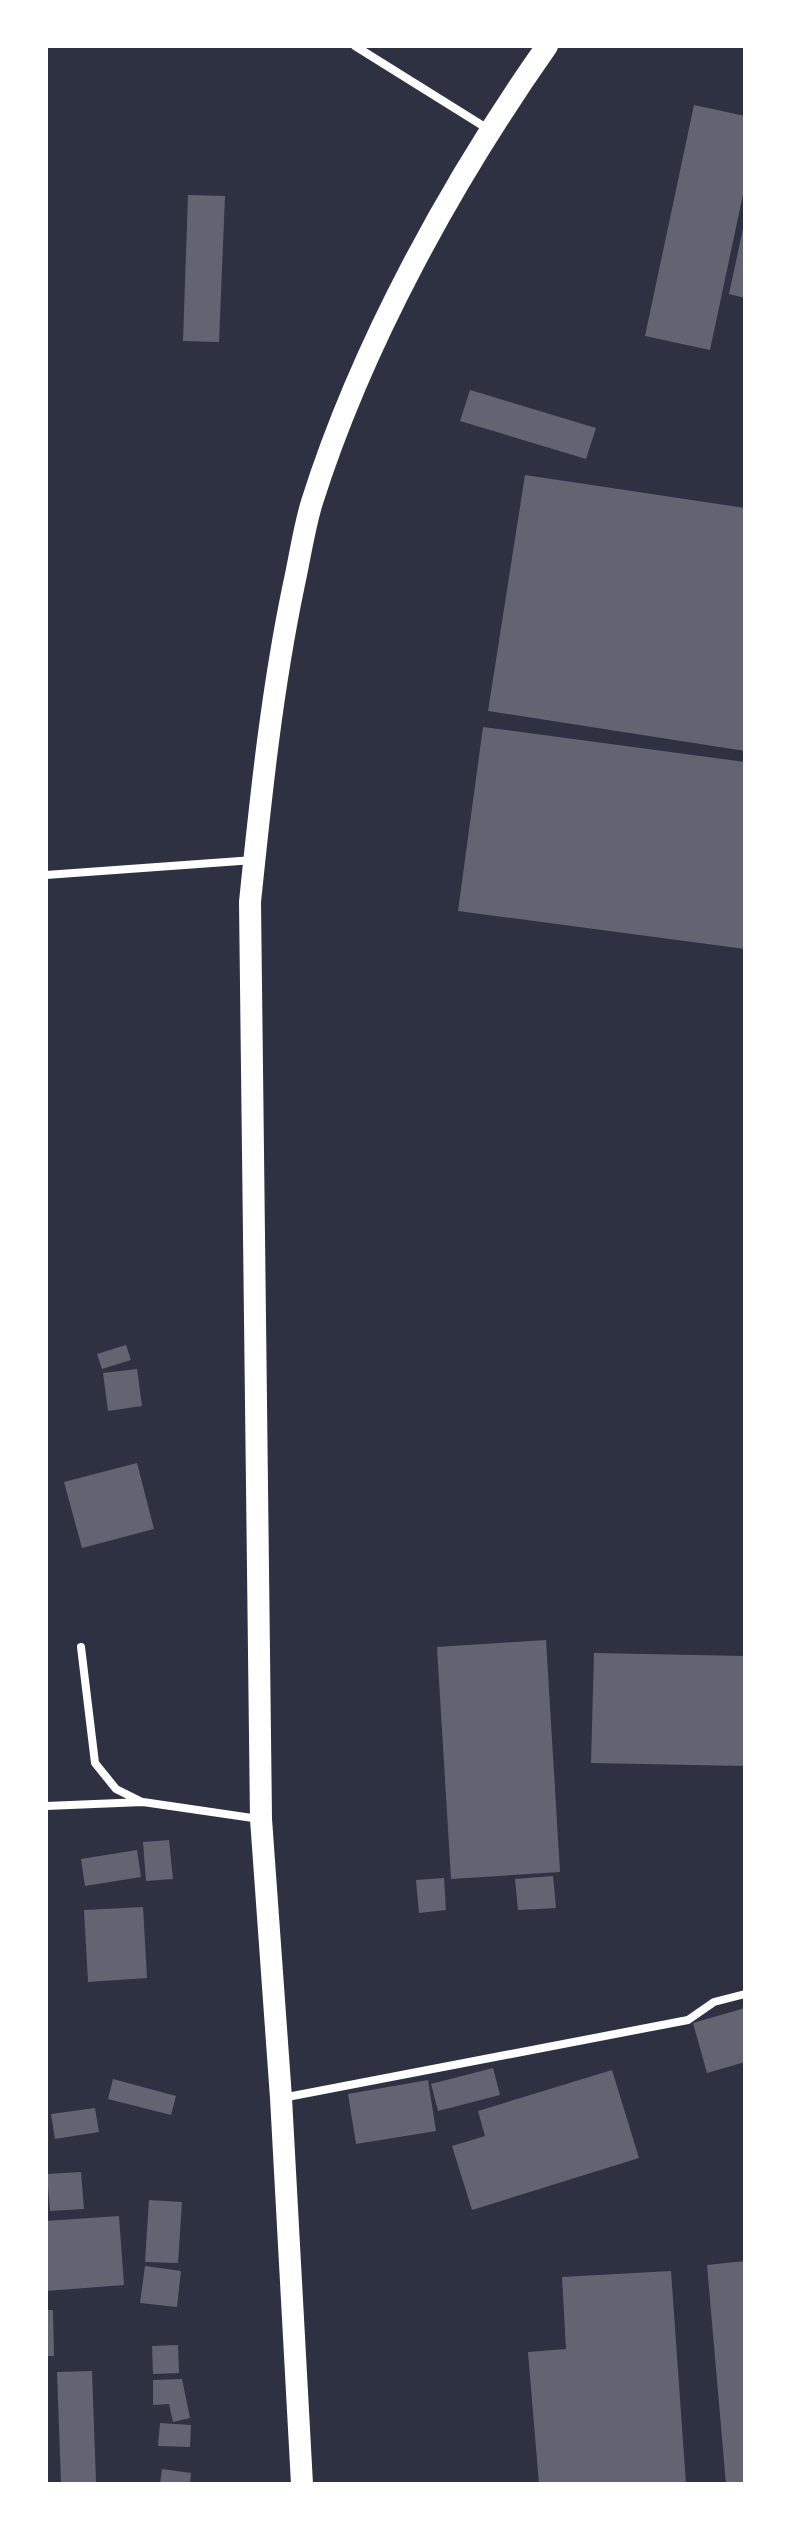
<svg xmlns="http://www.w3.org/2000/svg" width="791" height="2530" font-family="'Space Grotesk',sans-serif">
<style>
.building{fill:#626471}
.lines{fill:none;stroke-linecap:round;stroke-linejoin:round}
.minor{stroke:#fff;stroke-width:8}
.trunk{stroke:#fff;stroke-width:22}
</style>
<rect width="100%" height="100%" fill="#2d3142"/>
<path class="building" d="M 694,105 L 745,116 L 745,185 L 710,350 L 645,336 Z
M 188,195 L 225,196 L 219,342 L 183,341 Z
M 744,224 L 745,224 L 745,298 L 729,294 Z
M 470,390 L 596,428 L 586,459 L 460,421 Z
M 525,475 L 745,508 L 745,751 L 488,711 Z
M 483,727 L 745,762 L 745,949 L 458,911 Z
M 126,1345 L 131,1360 L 102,1369 L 97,1354 Z
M 137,1369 L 142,1406 L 108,1411 L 103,1373 Z
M 137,1463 L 154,1529 L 82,1548 L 64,1482 Z
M 546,1640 L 560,1872 L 451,1879 L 437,1647 Z
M 594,1653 L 745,1656 L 745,1766 L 591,1763 Z
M 169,1840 L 173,1879 L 146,1881 L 143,1842 Z
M 137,1850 L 141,1877 L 85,1886 L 81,1859 Z
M 553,1876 L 556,1908 L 518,1910 L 515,1879 Z
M 444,1878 L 446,1910 L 419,1913 L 416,1880 Z
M 143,1907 L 147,1978 L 88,1982 L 84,1910 Z
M 745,2008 L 745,2062 L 707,2073 L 693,2023 Z
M 493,2068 L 500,2095 L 438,2111 L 431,2084 Z
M 612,2070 L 639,2158 L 472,2210 L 452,2146 L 485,2136 L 478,2111 Z
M 113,2079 L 176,2096 L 171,2115 L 108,2099 Z
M 428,2080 L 436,2131 L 356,2144 L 348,2094 Z
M 95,2108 L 99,2132 L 55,2139 L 51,2114 Z
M 81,2172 L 84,2209 L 50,2211 L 47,2174 Z
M 149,2200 L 182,2202 L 178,2263 L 145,2262 Z
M 119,2216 L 124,2285 L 46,2291 L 46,2221 Z
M 745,2261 L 745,2484 L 726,2484 L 707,2265 Z
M 145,2266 L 181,2271 L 177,2307 L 140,2303 Z
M 671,2271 L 686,2484 L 539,2484 L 528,2352 L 566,2349 L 562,2277 Z
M 46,2310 L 53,2310 L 54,2356 L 46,2356 Z
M 178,2345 L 179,2373 L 153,2374 L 152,2346 Z
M 92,2371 L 96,2482 L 61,2483 L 57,2372 Z
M 182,2379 L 190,2418 L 173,2422 L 169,2404 L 153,2405 L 153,2380 Z
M 160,2423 L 191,2425 L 190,2447 L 158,2446 Z
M 162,2469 L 191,2473 L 190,2484 L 160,2484 Z"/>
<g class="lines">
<path class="minor" d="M 355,46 L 488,129
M 46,875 L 254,860
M 81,1647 L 95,1763 L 116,1789 L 142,1802
M 46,1806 L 143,1802 L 260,1819
M 282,2098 L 688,2020 L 714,2002 L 745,1994"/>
<path class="trunk" d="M 302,2484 L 281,2098 L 261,1819 L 250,902 C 261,795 272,689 294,584 C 300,557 304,528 312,502 C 362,344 452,181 547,46"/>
</g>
<rect width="791" height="2530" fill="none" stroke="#ffffff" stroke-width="96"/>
</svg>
